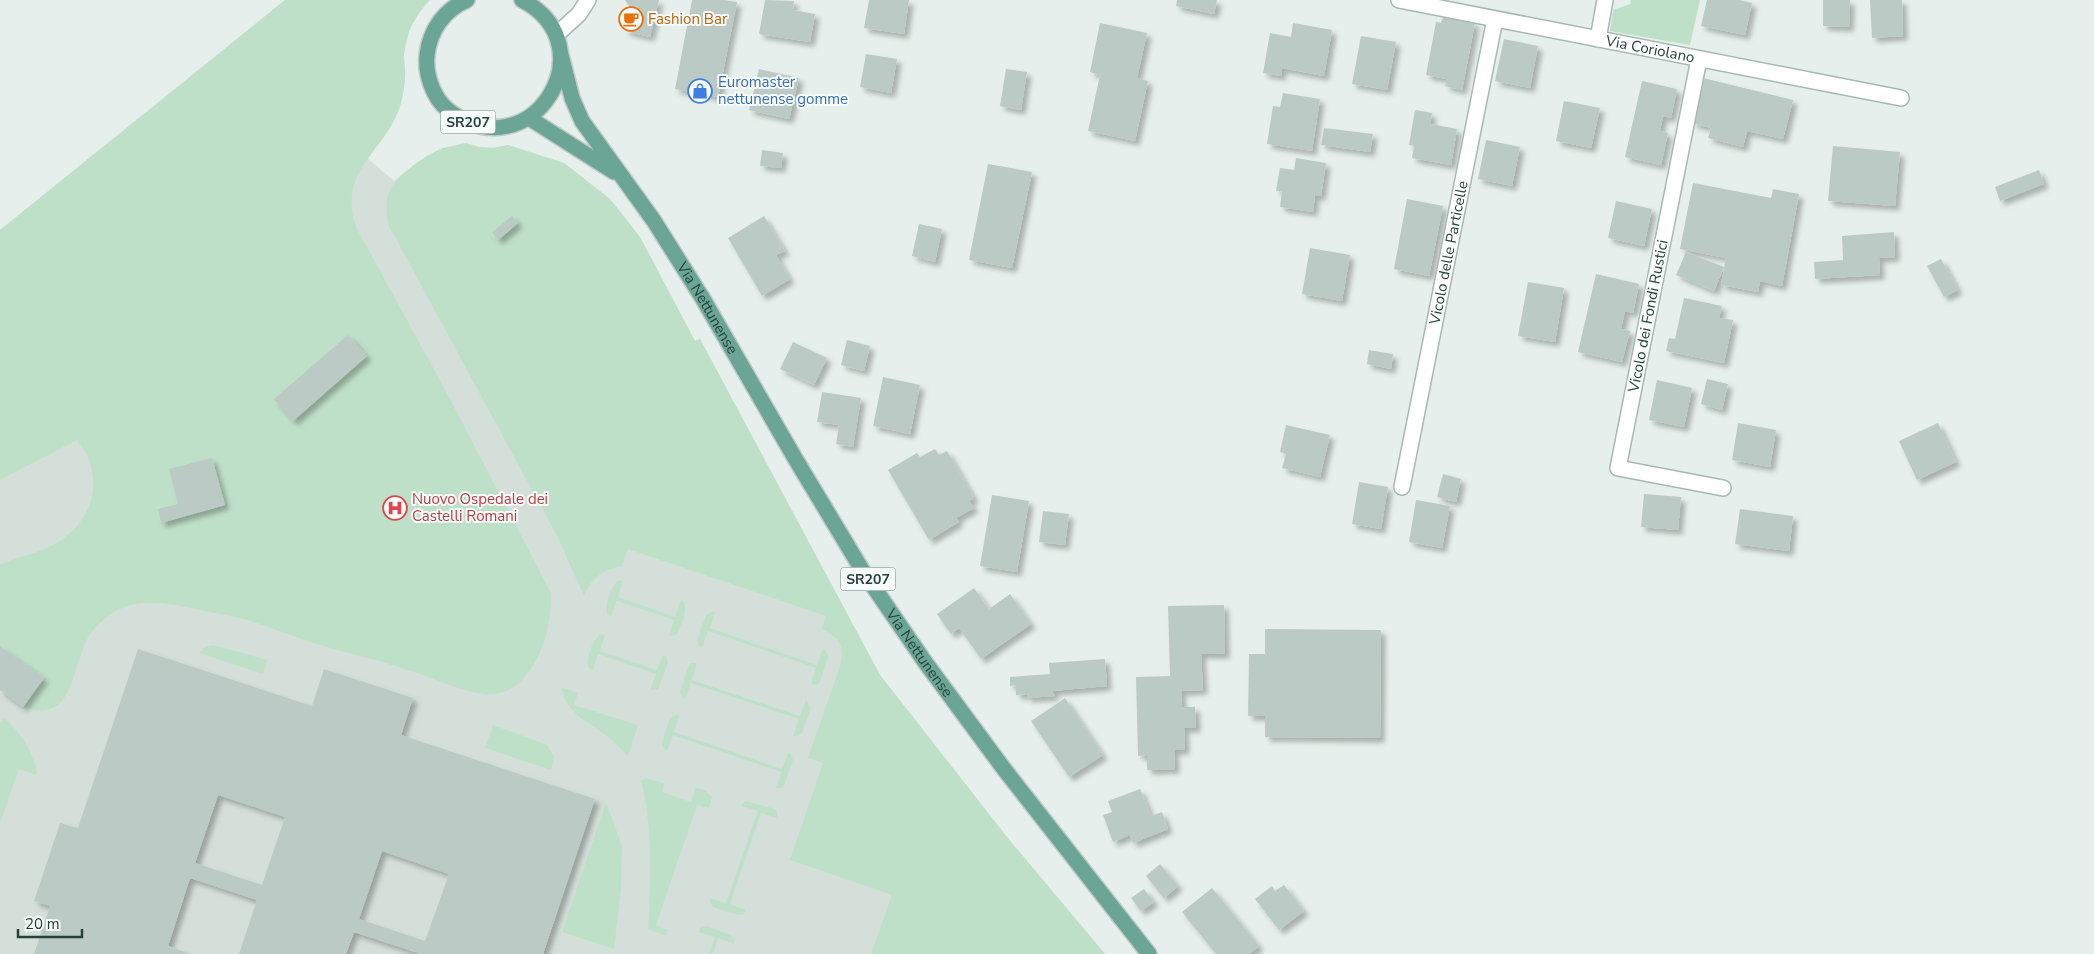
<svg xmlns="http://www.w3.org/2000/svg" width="2094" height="954" font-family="'Nunito Sans',sans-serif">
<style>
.built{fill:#d4dfda}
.green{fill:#bfe0c8}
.building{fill:#bbcac4;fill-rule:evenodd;filter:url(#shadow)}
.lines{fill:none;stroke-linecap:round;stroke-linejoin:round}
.street-casing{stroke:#a8b8b2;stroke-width:18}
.primary-casing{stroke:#c2cac8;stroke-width:18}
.street{stroke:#fff;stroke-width:15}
.primary{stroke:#6aa596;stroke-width:15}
.labels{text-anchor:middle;stroke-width:4;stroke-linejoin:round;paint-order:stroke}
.shield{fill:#f7fbf9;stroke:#637a73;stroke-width:1}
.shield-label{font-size:14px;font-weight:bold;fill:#24423a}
.food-label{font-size:15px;fill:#c56008;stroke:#f7fbf9;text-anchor:start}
.street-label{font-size:15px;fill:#24423a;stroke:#f7fbf9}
.shop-label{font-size:15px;fill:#366cbe;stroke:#f7fbf9;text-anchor:start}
.health-label{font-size:15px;fill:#be3a42;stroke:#f7fbf9;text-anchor:start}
</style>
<defs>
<filter id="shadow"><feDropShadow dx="4.5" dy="4.5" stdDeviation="2.5" flood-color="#0004"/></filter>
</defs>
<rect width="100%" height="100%" fill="#e6efeb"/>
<path class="built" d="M 285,0 L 430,0 L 420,10 L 409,31 L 404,54 L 405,77 L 400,105 L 385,134 L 367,158 L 394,181 L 422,160 L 443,149 L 466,143 L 479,147 L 493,148 L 508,145 L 564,163 L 610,199 L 640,237 L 695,341 L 700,339 L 880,675 L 1007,837 L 1105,954 L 0,954 L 0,230 Z"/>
<path class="green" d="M 285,0 L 430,0 C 416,15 405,33 404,54 C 403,61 406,69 405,77 C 405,85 403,95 401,103 C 388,151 336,169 356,227 L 448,395 L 550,591 C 555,625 535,690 495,694 C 474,697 433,678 411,671 C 379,660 346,653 313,643 C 284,633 249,618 220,614 C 192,609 153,597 127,606 C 113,611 99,622 91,633 C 70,663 77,726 23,707 L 44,678 L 0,646 L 0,565 C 16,557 35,554 51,546 C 84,529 102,496 89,460 C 87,453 81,446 77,440 L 0,480 L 0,230 Z
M 1631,0 L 1700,0 L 1690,45 L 1610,31 L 1613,10 L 1630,4 Z
M 466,143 L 479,147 L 493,148 L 508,145 L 564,163 L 610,199 L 640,237 L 695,341 L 700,339 L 880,675 L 1007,837 L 1105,954 L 871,954 L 892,895 L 790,860 L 823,763 L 808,758 L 841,663 L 842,655 L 841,646 L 836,638 L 822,629 L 826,616 L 628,549 L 622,566 C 602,570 592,578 584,596 L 558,538 L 389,226 C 387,216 385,206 388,195 C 393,177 425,155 443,148 C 450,146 458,145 466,143 Z
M 619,580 L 623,581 L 618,597 L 675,617 L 681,600 C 691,607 681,626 676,635 L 669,636 L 674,620 L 617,601 L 611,616 L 607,615 C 604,607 611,584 619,580 Z
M 713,611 L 715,612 L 710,628 L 817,665 L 823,649 L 825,650 L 828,656 L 820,682 L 817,685 L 811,684 L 816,668 L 708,631 L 702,648 L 699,646 L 697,640 L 706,615 Z
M 601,634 L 605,635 L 600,651 L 657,670 L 663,655 L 666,656 L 668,662 L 658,689 L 650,690 L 656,674 L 598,654 L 593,670 L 589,668 C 585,660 593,638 601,634 Z
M 213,645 L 268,660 L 263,674 L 199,653 L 205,647 Z
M 691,663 L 697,663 L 692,680 L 800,716 L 806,700 L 807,701 L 811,708 L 802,733 L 797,736 L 793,736 L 799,719 L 691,683 L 685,699 L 683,698 L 680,691 L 688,668 Z
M 561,687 L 578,693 L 574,705 L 638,725 L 628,756 C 622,750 615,742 608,737 C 588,721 567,715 561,687 Z
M 677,715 L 679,716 L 674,732 L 782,769 L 788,753 L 790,753 L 793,760 L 784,786 L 781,788 L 776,788 L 781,772 L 673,735 L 667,751 L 662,746 L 662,742 L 670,718 Z
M 3,717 C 23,735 30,746 37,772 L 36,775 L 19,769 L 0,823 L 0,724 Z
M 493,725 L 547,745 L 554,757 L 551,770 L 485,748 Z
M 645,778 L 664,783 L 662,792 L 691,802 L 696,788 L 705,790 L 712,797 L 709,808 L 697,805 L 656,925 L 668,930 L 666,936 L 648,929 C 651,881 653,828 641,781 Z
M 745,801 L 775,809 L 777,812 L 777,818 L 761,813 L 730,904 L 746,910 L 744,914 L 738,915 L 713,907 L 709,900 L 710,898 L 726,903 L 758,811 L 742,806 Z
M 606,802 L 622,846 L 621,888 L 614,949 L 562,932 Z
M 706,926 L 731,935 L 735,940 L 734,944 L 718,938 L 713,954 L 709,954 L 715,937 L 699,932 L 700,928 Z"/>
<path class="building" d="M 625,0 L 659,0 L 650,37 L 625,31 L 631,9 Z
M 692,0 L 724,0 L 737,2 L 718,97 L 675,89 Z
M 765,0 L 794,1 L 793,10 L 815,14 L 810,42 L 759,34 Z
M 869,0 L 909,0 L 904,34 L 864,28 Z
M 1177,0 L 1217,0 L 1214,14 L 1176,6 Z
M 1707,0 L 1739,0 L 1752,3 L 1745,35 L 1701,26 Z
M 1823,0 L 1850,0 L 1849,27 L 1823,26 Z
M 1870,0 L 1902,0 L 1903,36 L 1872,38 Z
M 1443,17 L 1475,23 L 1462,90 L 1445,86 L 1447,79 L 1426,75 L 1436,22 L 1441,23 Z
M 1100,23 L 1147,33 L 1137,78 L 1148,81 L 1135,141 L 1088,131 L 1100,75 L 1090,72 Z
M 1293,23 L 1332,30 L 1324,76 L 1282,68 L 1281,76 L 1263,73 L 1270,33 L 1291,37 Z
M 1361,36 L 1396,42 L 1387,90 L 1352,84 Z
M 1504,39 L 1538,46 L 1530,88 L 1495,81 Z
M 866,54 L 897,59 L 891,93 L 860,87 Z
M 759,69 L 799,78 L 789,119 L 749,110 Z
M 1006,69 L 1027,72 L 1021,110 L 1000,106 Z
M 1703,78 L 1793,100 L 1783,139 L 1747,131 L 1743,147 L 1708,138 L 1711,128 L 1692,123 Z
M 1642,81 L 1677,89 L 1671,118 L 1663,116 L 1660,131 L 1668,133 L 1661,165 L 1625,157 Z
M 1283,93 L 1320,99 L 1312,151 L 1267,144 L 1273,106 L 1280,107 Z
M 1564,101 L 1600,108 L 1591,148 L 1556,141 Z
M 1415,110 L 1432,113 L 1430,124 L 1457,129 L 1451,165 L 1412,158 L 1414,146 L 1409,145 Z
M 1324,128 L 1373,134 L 1370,152 L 1321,145 Z
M 1486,140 L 1520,147 L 1512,186 L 1478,179 Z
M 1833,146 L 1900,152 L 1895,206 L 1828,201 Z
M 762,150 L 783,153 L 781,168 L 760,166 Z
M 1296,158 L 1326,163 L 1321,196 L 1315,195 L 1313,212 L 1280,207 L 1282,191 L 1276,191 L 1280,168 L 1294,170 Z
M 988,164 L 1032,172 L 1012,268 L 969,260 Z
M 2039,170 L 2044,184 L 2000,201 L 1995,187 Z
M 1693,183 L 1771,198 L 1773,189 L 1799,194 L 1782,286 L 1760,281 L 1758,292 L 1721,285 L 1726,258 L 1680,249 Z
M 1407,199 L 1443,206 L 1429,276 L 1394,269 Z
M 1616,201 L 1652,209 L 1644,246 L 1608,238 Z
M 512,216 L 518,223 L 498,240 L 492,232 Z
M 764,216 L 785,251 L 776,255 L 790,279 L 762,296 L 728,238 Z
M 919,224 L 942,229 L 935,262 L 912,256 Z
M 1894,232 L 1895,257 L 1879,258 L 1880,275 L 1815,279 L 1814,262 L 1843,260 L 1842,236 Z
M 1310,248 L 1350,255 L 1342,301 L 1302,294 Z
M 1686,252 L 1724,267 L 1714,291 L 1676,275 Z
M 1941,259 L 1958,290 L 1944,297 L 1927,266 Z
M 1596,274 L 1639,284 L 1633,313 L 1625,311 L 1621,329 L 1630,331 L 1622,362 L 1578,352 Z
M 1528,282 L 1564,288 L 1555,342 L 1518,336 Z
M 1684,298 L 1722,306 L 1719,318 L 1733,320 L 1724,363 L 1666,351 L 1669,338 L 1675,339 Z
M 348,335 L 367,356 L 293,421 L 274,399 Z
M 847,340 L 870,346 L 864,371 L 841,365 Z
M 793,342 L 827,358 L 814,385 L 780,369 Z
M 1369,350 L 1393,354 L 1391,369 L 1367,364 Z
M 883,377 L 920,385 L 910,434 L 873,426 Z
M 1707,379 L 1728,384 L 1722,410 L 1701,404 Z
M 1657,380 L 1692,388 L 1684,427 L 1649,420 Z
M 822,392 L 861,398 L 853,447 L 836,444 L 839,425 L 817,422 Z
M 1738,423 L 1776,430 L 1770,467 L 1732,460 Z
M 1938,423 L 1956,462 L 1917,480 L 1899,441 Z
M 1286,425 L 1330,435 L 1320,477 L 1282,468 L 1286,454 L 1280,452 Z
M 935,449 L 939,455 L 947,451 L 974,498 L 969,501 L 974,508 L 956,518 L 959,522 L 929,540 L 888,470 L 917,453 L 920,457 Z
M 212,458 L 225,505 L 161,523 L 158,509 L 178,504 L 169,469 Z
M 1443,474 L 1461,479 L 1456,502 L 1437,497 Z
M 1359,482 L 1388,487 L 1381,529 L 1352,524 Z
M 1644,494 L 1681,497 L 1678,530 L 1641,527 Z
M 992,495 L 1029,501 L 1017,572 L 980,566 Z
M 1416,500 L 1450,506 L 1442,548 L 1409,542 Z
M 1740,509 L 1793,516 L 1789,551 L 1735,544 Z
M 1043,511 L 1069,514 L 1065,545 L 1039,542 Z
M 974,588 L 989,609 L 1010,594 L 1031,624 L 981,659 L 959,628 L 951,634 L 937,614 Z
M 1224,605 L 1225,654 L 1201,654 L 1203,690 L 1181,691 L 1182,707 L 1195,707 L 1196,728 L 1184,728 L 1185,750 L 1174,750 L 1175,769 L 1147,770 L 1147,755 L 1138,756 L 1136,677 L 1170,676 L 1168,606 Z
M 1265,629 L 1381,630 L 1380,738 L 1265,737 L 1265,716 L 1248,716 L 1249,654 L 1265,654 Z
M 0,646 L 44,678 L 23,707 L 0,690 Z
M 138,649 L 312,706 L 324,669 L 413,698 L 401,735 L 595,799 L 543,954 L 421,954 L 354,932 L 346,954 L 239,954 L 257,900 L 190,878 L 168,946 L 191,954 L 34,954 L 50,906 L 34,901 L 60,823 L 78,828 ZM 218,795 L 285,817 L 262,885 L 195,863 ZM 382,851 L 449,874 L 425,941 L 359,919 Z
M 1105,659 L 1107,686 L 1052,691 L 1055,696 L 1027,698 L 1027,694 L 1016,695 L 1016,685 L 1010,686 L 1010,677 L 1050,674 L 1049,663 Z
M 1065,698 L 1103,755 L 1069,777 L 1031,721 Z
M 1140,789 L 1151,816 L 1162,812 L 1168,829 L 1133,843 L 1130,835 L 1113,842 L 1103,815 L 1112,812 L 1108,801 Z
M 1160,864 L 1178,886 L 1164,898 L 1146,876 Z
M 1284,885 L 1304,911 L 1279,930 L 1255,899 L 1272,886 L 1275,891 Z
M 1212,888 L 1259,946 L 1249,954 L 1216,954 L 1182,912 Z
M 1144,889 L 1154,902 L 1141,911 L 1131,898 Z"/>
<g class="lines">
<g class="street-casing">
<g id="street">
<path id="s1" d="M 1399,0 L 1901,98"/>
<path d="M 556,35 L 579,14 L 588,0"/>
<path d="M 1598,39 L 1605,0"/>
<path d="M 1699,59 L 1618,468 L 1723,488"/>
<path id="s2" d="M 1402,487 L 1495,19"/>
</g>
</g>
<g class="primary-casing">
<g id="primary">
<path d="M 467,0 C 444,10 430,30 427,55 C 425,74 433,98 448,110 C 531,174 610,46 522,0"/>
<path id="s3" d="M 561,55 L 572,98 L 582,121 L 654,221 L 703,299 L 796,460 L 864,573 L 925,662 L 1004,769 L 1149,954"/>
<path d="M 529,118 L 614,172"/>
</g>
</g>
<use href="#street" class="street"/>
<use href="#primary" class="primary"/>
</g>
<defs>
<g id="cafe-ring" transform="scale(1.25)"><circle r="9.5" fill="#f7fbf9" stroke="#e8710a" stroke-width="1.5"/><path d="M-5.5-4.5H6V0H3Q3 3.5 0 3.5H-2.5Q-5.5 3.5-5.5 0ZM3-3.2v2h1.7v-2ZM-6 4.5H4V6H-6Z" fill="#e8710a"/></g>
<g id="shop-ring" transform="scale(1.25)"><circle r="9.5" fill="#f7fbf9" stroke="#3f7fe0" stroke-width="1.5"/><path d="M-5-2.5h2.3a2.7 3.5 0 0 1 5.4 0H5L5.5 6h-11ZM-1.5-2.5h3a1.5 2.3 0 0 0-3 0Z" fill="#3f7fe0"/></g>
<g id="hospital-ring" transform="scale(1.25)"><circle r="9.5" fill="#f7fbf9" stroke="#e0444e" stroke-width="1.5"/><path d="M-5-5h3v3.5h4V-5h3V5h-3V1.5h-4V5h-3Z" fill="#e0444e"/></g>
</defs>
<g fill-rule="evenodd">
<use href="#cafe-ring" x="631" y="19"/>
<use href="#shop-ring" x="700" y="91"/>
<use href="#hospital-ring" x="395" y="508"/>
</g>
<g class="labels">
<g class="shield">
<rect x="440.5" y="110.5" width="55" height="23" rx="4"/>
<rect x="840.5" y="567.5" width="55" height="23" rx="4"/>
</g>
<g class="shield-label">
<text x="468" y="127">SR207</text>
<text x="868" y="584">SR207</text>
</g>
<g class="food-label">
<text x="648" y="24">Fashion Bar</text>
</g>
<g class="street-label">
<text dy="5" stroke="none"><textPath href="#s1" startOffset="256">Via Coriolano</textPath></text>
<text dy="5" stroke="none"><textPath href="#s2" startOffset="239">Vicolo delle Particelle</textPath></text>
<text dy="5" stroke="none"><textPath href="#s3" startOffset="295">Via Nettunense</textPath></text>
<text transform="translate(1648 316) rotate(-79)" y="5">Vicolo dei Fondi Rustici</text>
<text dy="5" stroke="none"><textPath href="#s3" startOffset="700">Via Nettunense</textPath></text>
</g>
<g class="shop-label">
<text x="718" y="87">Euromaster<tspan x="718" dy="17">nettunense gomme</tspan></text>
</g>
<g class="health-label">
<text x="412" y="504">Nuovo Ospedale dei<tspan x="412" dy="17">Castelli Romani</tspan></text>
</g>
</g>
<path d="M18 929v8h64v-8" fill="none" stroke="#24423a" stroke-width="2.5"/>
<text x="25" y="929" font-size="15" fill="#24423a" stroke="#f7fbf9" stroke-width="4" paint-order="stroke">20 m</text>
</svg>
